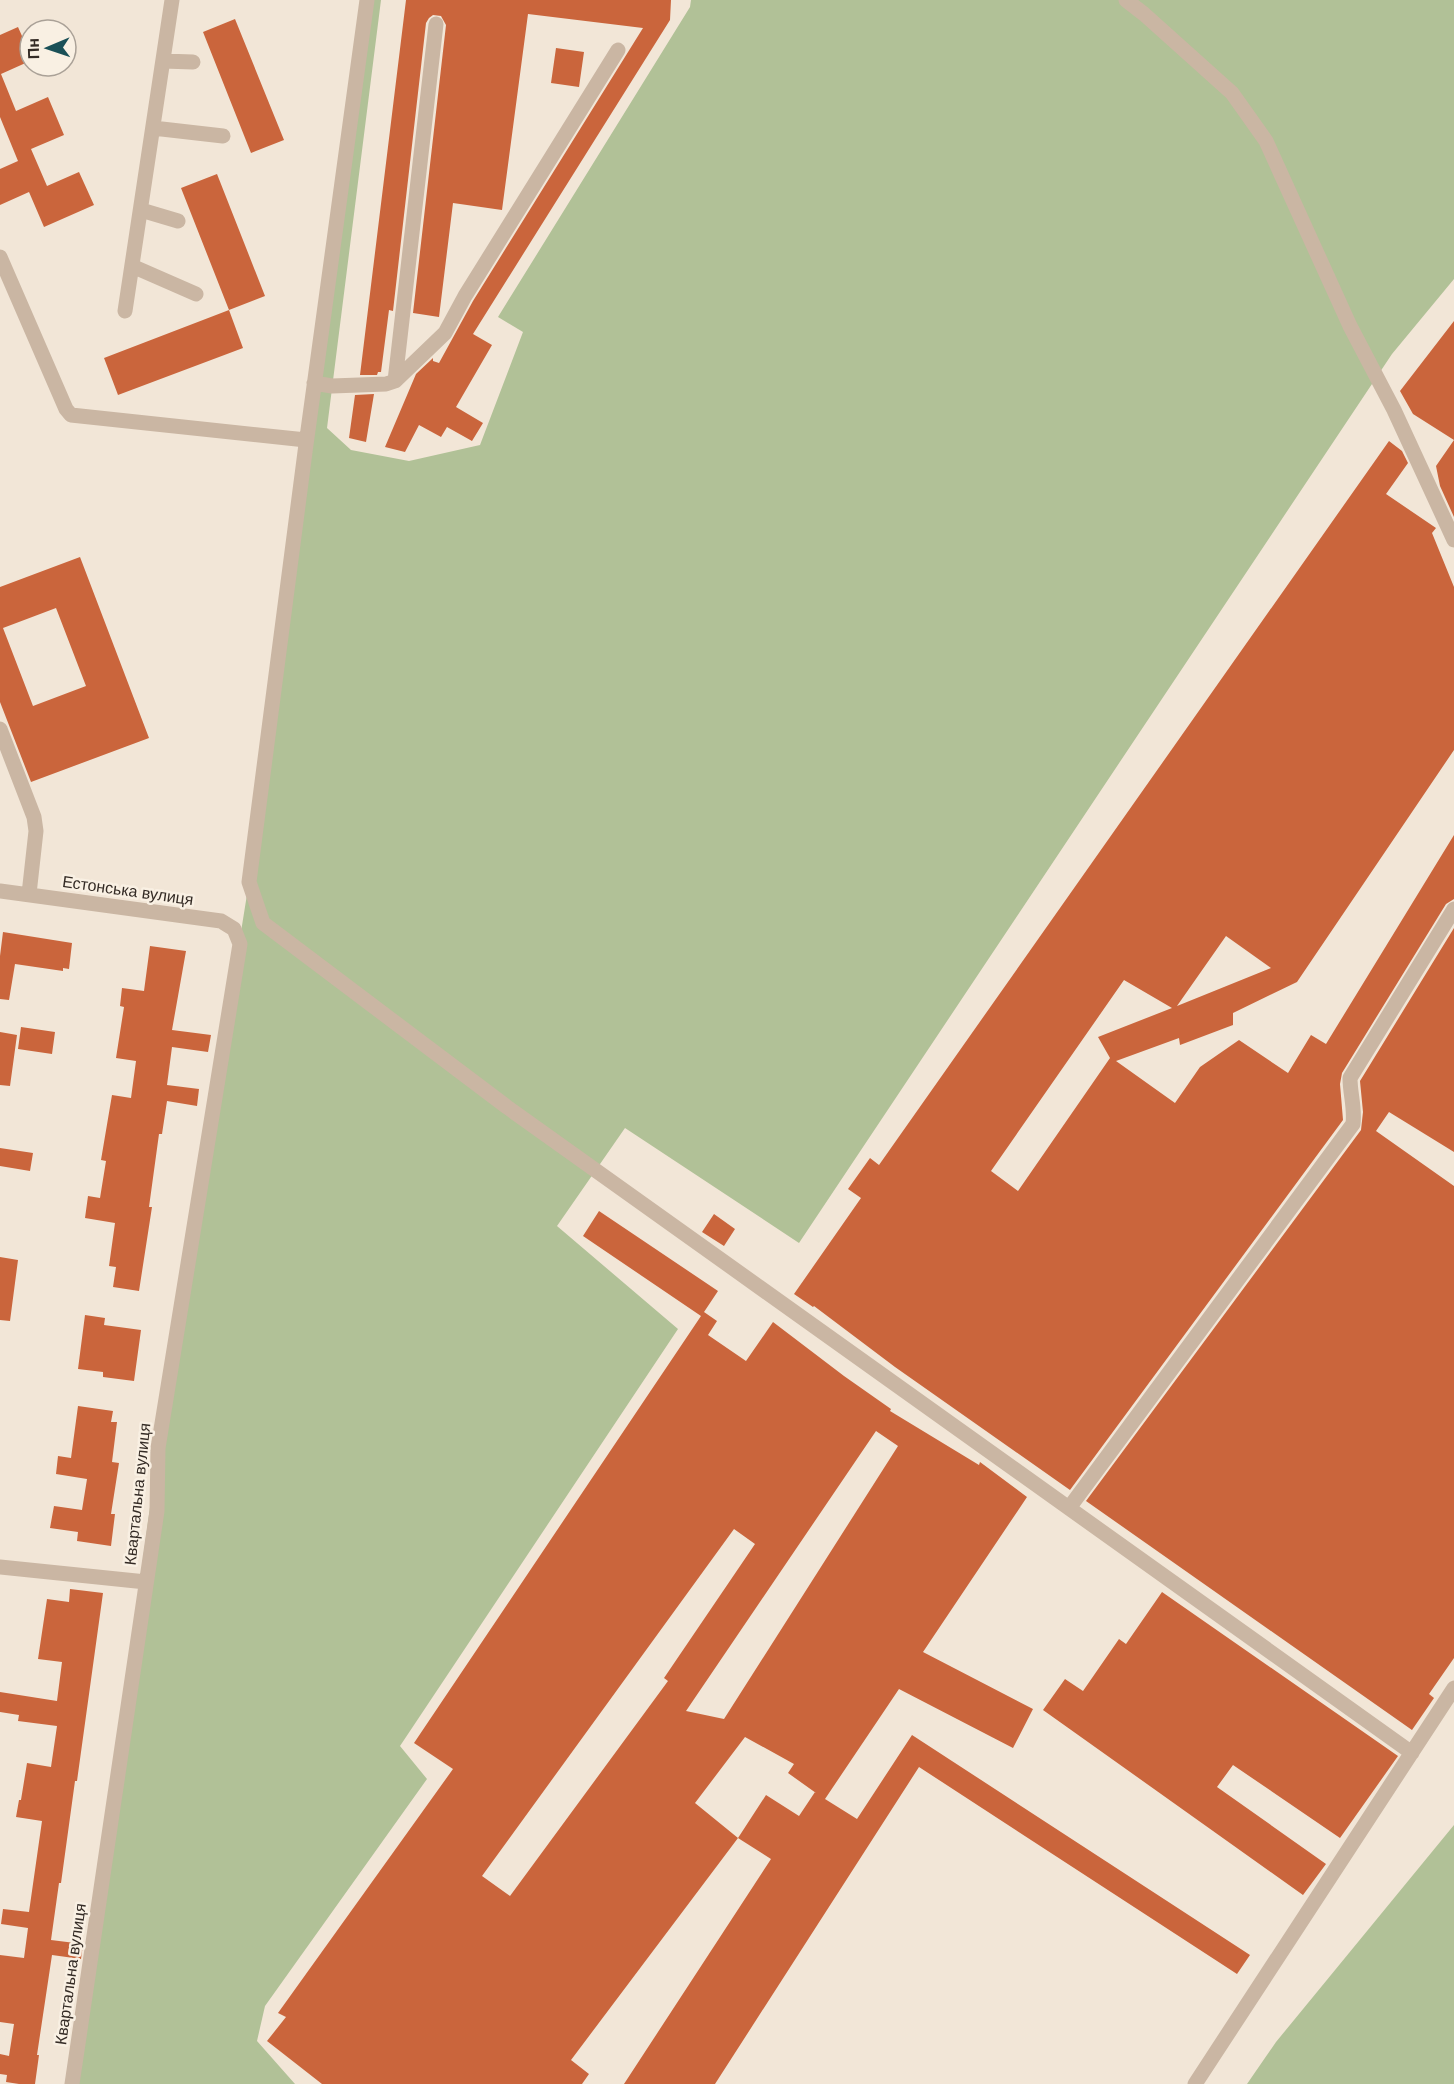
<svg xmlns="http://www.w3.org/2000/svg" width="1454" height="2084" font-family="Helvetica,sans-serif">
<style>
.green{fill:#b1c197}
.building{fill:#ca653c;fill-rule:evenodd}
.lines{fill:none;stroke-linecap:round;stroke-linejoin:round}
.minor{stroke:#cab6a3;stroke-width:15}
.labels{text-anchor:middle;stroke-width:5;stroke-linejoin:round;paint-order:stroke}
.street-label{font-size:16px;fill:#342b25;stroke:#f9f0e3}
</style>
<rect width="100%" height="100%" fill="#f2e6d7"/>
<path class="green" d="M 367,0 L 381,0 L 327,428 L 351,450 L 409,461 L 480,445 L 523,332 L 498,317 L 690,7 L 691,0 L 1454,0 L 1454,279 L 1392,354 L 799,1243 L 625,1128 L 557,1226 L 678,1329 L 400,1746 L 427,1779 L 265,2006 L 257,2041 L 295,2084 L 72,2084 L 158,1448 L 249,882 Z
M 1454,1825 L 1454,2084 L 1247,2084 L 1276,2042 Z"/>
<path class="building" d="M 406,0 L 671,0 L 670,20 L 473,334 L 492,345 L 456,407 L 483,423 L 472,441 L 447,427 L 441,437 L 419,425 L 405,452 L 385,447 L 416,374 L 433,358 L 433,361 L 439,363 L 473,301 L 643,28 L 528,14 L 502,210 L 453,203 L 439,317 L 413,313 L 446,25 L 441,16 L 433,15 L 429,18 L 426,23 L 393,311 L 389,310 L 381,372 L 378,372 L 377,375 L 360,375 Z
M 235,19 L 284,140 L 251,153 L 203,32 Z
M 18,27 L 30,54 L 30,61 L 1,74 L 16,111 L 48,97 L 64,135 L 31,149 L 47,186 L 79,172 L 94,205 L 44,227 L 29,192 L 0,205 L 0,169 L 18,161 L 0,117 L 0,35 Z
M 556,48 L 584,52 L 579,87 L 551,83 Z
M 217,174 L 265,296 L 229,310 L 181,188 Z
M 229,310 L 243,348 L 118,395 L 104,358 Z
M 1454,321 L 1454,440 L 1413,414 L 1400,391 Z
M 374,394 L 366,442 L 349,438 L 355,395 Z
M 1454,440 L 1454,517 L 1440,486 L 1436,466 Z
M 1389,441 L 1402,451 L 1408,463 L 1386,494 L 1436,528 L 1432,533 L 1454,587 L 1454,750 L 1297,982 L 1233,1013 L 1233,1025 L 1180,1045 L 1179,1038 L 1116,1061 L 1175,1103 L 1200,1067 L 1239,1040 L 1288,1073 L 1311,1035 L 1326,1044 L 1454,835 L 1454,899 L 1446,904 L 1342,1073 L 1340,1084 L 1343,1120 L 1070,1490 L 895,1367 L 814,1306 L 813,1307 L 794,1294 L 861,1198 L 848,1189 L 870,1158 L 879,1165 ZM 1226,936 L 1271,968 L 1177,1006 ZM 1124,980 L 1172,1008 L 1098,1037 L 1110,1058 L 1018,1191 L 991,1171 Z
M 80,557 L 149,738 L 31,782 L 0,702 L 0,587 ZM 56,608 L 86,686 L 33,706 L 3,628 Z
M 1454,928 L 1454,1152 L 1389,1112 L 1376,1131 L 1454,1186 L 1454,1658 L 1429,1694 L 1434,1698 L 1412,1730 L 1086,1501 L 1361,1130 L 1363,1112 L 1360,1081 Z
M 3,932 L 72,943 L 69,969 L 63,968 L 63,971 L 15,964 L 9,1000 L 0,999 L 0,956 Z
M 150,946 L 186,951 L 172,1030 L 211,1035 L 208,1052 L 172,1047 L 167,1085 L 199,1089 L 197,1106 L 167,1101 L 162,1134 L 159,1134 L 149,1207 L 152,1207 L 139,1291 L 113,1287 L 116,1267 L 109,1266 L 115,1223 L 85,1218 L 88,1196 L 100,1198 L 106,1161 L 101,1160 L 112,1095 L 131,1098 L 136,1061 L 116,1058 L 124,1007 L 120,1006 L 122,988 L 144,991 Z
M 21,1027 L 55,1032 L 52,1054 L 18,1049 Z
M 0,1032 L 17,1035 L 10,1086 L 0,1085 Z
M 0,1148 L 33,1153 L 30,1171 L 0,1166 Z
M 599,1211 L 718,1291 L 704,1312 L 717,1321 L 708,1335 L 746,1361 L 773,1322 L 844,1376 L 891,1409 L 890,1411 L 979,1465 L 980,1462 L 1027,1497 L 923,1652 L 1033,1709 L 1013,1748 L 899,1689 L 825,1799 L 857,1819 L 912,1735 L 1250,1955 L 1237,1974 L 919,1767 L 715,2084 L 624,2084 L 771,1859 L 738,1838 L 571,2060 L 589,2074 L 582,2084 L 322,2084 L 267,2041 L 286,2017 L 278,2013 L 453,1769 L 414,1743 L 701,1316 L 583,1236 ZM 876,1431 L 898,1446 L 724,1719 L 686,1711 ZM 734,1529 L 755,1544 L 664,1678 L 668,1681 L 510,1896 L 482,1876 ZM 745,1737 L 794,1764 L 788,1773 L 816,1793 L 815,1792 L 799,1816 L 766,1795 L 738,1838 L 695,1803 Z
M 714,1214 L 735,1229 L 724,1246 L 702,1232 Z
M 0,1257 L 18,1260 L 10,1321 L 0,1320 Z
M 85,1315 L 105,1318 L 104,1325 L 141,1330 L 134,1381 L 103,1377 L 103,1372 L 78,1369 Z
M 78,1406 L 113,1411 L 111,1422 L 117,1422 L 112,1462 L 119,1463 L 111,1514 L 115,1514 L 111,1546 L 77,1541 L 78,1532 L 50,1528 L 54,1506 L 82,1510 L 87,1479 L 56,1474 L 58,1456 L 71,1458 Z
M 70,1589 L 103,1593 L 77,1781 L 75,1781 L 61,1883 L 59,1883 L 51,1940 L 83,1944 L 81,1959 L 52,1955 L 37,2055 L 39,2055 L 35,2084 L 19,2084 L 6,2082 L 7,2075 L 0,2074 L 0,2054 L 9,2056 L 14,2024 L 0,2022 L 0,1955 L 24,1958 L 28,1928 L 1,1924 L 3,1909 L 29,1912 L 42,1821 L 16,1817 L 19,1800 L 21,1800 L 27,1763 L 51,1767 L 57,1726 L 18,1721 L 19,1715 L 0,1712 L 0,1692 L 57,1701 L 62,1662 L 38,1659 L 47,1599 L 69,1602 Z
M 1162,1592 L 1398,1756 L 1340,1838 L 1233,1765 L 1217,1787 L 1326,1864 L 1303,1895 L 1043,1710 L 1065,1679 L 1083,1691 L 1119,1639 L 1126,1644 Z"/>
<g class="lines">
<path class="minor" d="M 367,0 L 305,452 L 249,882 L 263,923 L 507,1107 L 1412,1753
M 1126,0 L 1144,14 L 1232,93 L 1266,141 L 1350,326 L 1394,410 L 1454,540
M 163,61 L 193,62
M 153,128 L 223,136
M 141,210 L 178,221
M 0,257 L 66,409 L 71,415 L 306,440
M 132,266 L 196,294
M 125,311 L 172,0
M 395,381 L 436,24
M 314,383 L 332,386 L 386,384 L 395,381 L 445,333 L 465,296 L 618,50
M 0,729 L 34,817 L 36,831 L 29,894
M 0,891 L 221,921 L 234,929 L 240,944 L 158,1448 L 157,1511 L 72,2084
M 1069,1508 L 1353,1124 C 1355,1107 1350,1094 1350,1078 L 1454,909
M 0,1567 L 146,1582
M 1195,2084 L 1454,1688"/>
</g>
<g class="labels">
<g class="street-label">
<text transform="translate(128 890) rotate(8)" y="6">Естонська вулиця</text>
<text transform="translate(137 1494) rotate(-84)" y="6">Квартальна вулиця</text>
<text transform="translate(70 1974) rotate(-82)" y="6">Квартальна вулиця</text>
</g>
</g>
<g transform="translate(48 48) rotate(268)"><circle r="28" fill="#f9f0e3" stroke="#aaa197" stroke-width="1.5"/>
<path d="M0-4.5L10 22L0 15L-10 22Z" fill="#1a5057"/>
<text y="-9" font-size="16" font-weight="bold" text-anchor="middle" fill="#342b25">Пн</text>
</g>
</svg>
